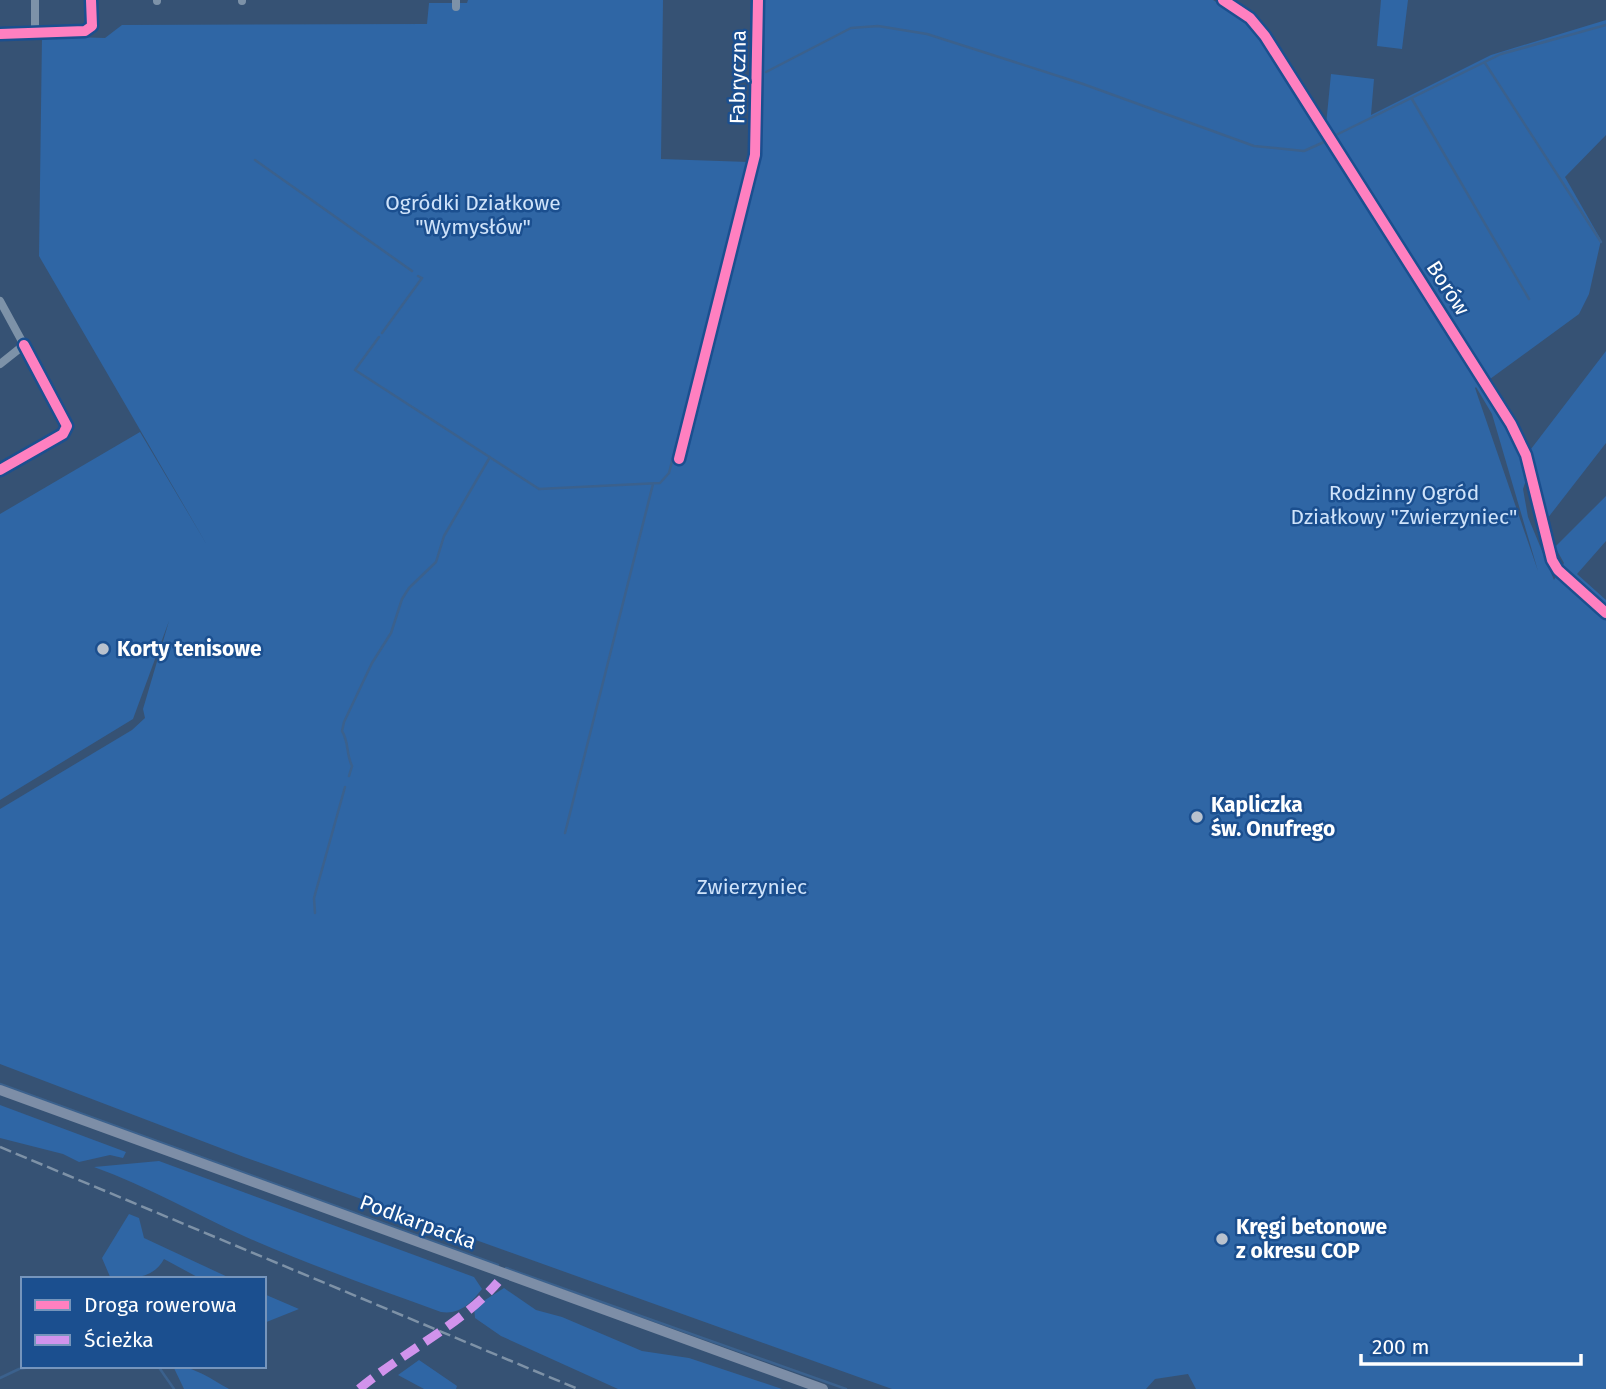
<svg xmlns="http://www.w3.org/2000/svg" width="1606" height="1389" font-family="'Fira Sans',sans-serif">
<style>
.green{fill:#2f66a5;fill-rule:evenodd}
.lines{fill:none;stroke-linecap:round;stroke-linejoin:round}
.stream{stroke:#3b618d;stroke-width:2.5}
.minor{stroke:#7d92a8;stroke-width:8}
.major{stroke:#7d8ea7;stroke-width:10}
.rail{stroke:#7e92a7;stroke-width:2.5;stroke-dasharray:12 5;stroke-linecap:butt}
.quiet{stroke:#d193ec;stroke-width:9;stroke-dasharray:18 9;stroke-linecap:butt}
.cycleway-casing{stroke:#1b4f8f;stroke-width:15}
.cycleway{stroke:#ff80c0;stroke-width:10}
.poi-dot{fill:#b9c2ce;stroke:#1b4f8f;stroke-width:2.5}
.labels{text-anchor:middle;stroke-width:5;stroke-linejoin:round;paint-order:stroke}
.street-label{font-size:21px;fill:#fff;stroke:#1b4f8f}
.park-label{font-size:21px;fill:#cfe3fa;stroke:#1b4f8f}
.poi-label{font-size:21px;font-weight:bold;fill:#fff;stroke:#1b4f8f;text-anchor:start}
</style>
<rect width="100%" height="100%" fill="#365274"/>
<path class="green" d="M 468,0 L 663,0 L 661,159 L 749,162 L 753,169 L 759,166 L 761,152 L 764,0 L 1213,0 C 1267,30 1293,85 1323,137 L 1331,133 L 1326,125 L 1331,74 L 1374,79 L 1371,115 L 1491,55 L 1606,20 L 1606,135 L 1565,177 L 1601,240 L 1589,294 L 1579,314 L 1490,379 L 1482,368 L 1468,369 L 1482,384 L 1522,459 L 1526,480 L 1523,489 L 1528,517 L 1554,580 L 1564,563 L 1555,547 L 1606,496 L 1606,541 L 1577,574 L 1606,600 L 1606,1389 L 1196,1389 L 1188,1374 L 1155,1379 L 1146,1389 L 892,1389 L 244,1157 L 0,1064 L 0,809 L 132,730 L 145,718 L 143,709 L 169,621 L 133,719 L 0,800 L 0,514 L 140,432 L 207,545 L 39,256 L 42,36 L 105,38 L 122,25 L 427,24 L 429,3 L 467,3 ZM 1476,387 L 1492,414 L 1538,571 L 1475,388 Z
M 1381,0 L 1408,0 L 1402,49 L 1377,46 Z
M 1606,351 L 1606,443 L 1547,519 L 1531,449 Z
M 0,1105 L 126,1152 L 123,1158 L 110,1155 L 79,1162 L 63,1154 L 0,1138 Z
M 159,1161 L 474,1277 L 482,1289 C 471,1303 460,1315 441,1312 C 375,1288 310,1265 246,1237 C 195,1214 147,1186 94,1167 Z
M 129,1214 L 139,1218 L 144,1238 L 232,1279 L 201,1279 L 164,1259 C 154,1279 130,1279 111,1279 L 102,1258 Z
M 504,1288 L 536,1310 L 562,1317 L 642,1351 L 689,1358 L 782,1389 L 618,1389 L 501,1336 L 475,1318 L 474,1307 Z
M 264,1294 L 299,1309 L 264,1323 Z
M 419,1360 L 457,1386 L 456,1389 L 424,1389 L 398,1375 Z
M 173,1366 C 194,1366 211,1379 229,1389 L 184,1389 Z"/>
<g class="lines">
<path class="stream" d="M 1485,63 L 1601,242
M 766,72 L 851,28 L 878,26 L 927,34 L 1083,84 L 1254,146 L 1304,151 L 1324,142
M 1412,99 L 1529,299
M 1334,136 L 1501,54 L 1606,25
M 255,160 L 412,271
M 382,333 L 422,278 L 418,276
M 379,337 L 355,370 L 539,489 L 660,483 L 669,473 L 743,185
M 349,776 L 352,766 C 346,754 349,742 342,731 L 344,722 L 372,663 L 391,633 L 402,599 L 409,588 L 436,562 L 444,536 L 490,457
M 565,833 L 653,484
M 315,913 L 314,898 L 345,787
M 0,1084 L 498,1265
M 506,1268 L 846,1389
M 158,1366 L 174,1389
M 0,1378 L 19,1369 L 37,1366"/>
<path class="minor" d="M 242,0 L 242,1
M 1223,0 L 1250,18 L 1265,36 L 1511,424 L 1526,455 L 1552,560 L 1558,570 L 1606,613
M 157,1 L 157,0
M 456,7 L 456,0
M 35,32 L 35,0
M 0,34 L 85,31 L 92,26 L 91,0
M 0,301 L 24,345 L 0,364
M 679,459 L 755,155 L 758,0
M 0,470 L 63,434 L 67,426 L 24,345"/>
<path class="major" d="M 0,1090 L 823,1389"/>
<path class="rail" d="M 0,1147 L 578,1389"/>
<path class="quiet" d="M 359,1389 C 402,1353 461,1325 498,1282"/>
<g class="cycleway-casing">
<path id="cycleway" d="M 1223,0 L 1250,18 L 1265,36 L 1511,424 L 1526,455 L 1552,560 L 1558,570 L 1606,613
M 0,34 L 85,31 L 92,26 L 91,0
M 679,459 L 755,155 L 758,0
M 0,470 L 63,434 L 67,426 L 24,345"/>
</g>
<use href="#cycleway" class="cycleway"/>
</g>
<g class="poi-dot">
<circle cx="103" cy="649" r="7"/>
<circle cx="1197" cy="817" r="7"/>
<circle cx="1222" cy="1239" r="7"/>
</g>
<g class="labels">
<g class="street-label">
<text transform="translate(738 77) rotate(-89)" y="7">Fabryczna</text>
<text transform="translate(1448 288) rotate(57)" y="7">Borów</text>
<text transform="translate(418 1222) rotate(20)" y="7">Podkarpacka</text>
</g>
<g class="park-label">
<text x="473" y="210">Ogródki Działkowe<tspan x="473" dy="24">"Wymysłów"</tspan></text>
<text x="1404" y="500">Rodzinny Ogród<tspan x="1404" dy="24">Działkowy "Zwierzyniec"</tspan></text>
<text x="752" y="894">Zwierzyniec</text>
</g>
<g class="poi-label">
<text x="117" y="656">Korty tenisowe</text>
<text x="1211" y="812">Kapliczka<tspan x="1211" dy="24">św. Onufrego</tspan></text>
<text x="1236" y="1234">Kręgi betonowe<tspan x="1236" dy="24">z okresu COP</tspan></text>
</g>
</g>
<rect x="21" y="1277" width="245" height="91" fill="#1b4f8f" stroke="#7695bc" stroke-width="2"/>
<rect x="35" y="1300" width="35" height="10" fill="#ff80c0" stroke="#7695bc" stroke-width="2"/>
<text x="84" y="1312" font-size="21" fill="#ffffff">Droga rowerowa</text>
<rect x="35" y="1335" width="35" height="10" fill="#d193ec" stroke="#7695bc" stroke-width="2"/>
<text x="84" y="1347" font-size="21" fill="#ffffff">Ścieżka</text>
<path d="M1361 1354v10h220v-10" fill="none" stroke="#ffffff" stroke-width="3.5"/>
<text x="1372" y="1354" font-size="21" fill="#ffffff" stroke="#1b4f8f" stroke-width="5" paint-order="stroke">200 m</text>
</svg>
